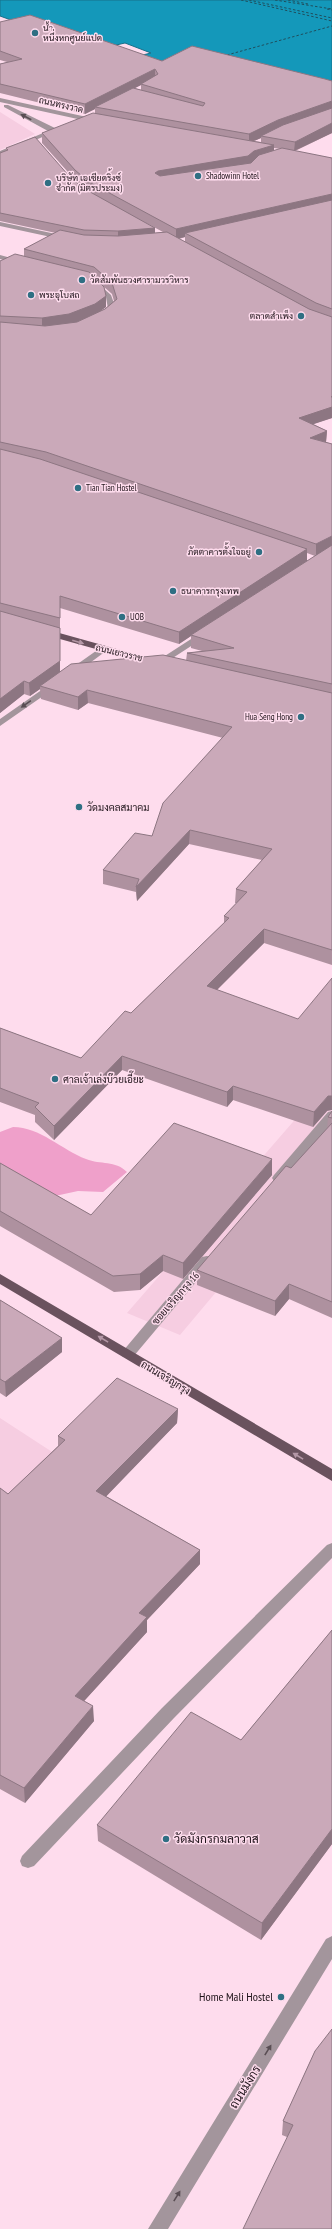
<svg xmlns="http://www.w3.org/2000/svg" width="332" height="2229" font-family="'PT Sans Narrow',Sarabun,sans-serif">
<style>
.built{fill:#f6cde1}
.green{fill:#efa0ca}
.water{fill:#1498ba;stroke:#17708a}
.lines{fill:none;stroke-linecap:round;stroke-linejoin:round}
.ferry{stroke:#1f4f5e;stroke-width:1;stroke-dasharray:2.5 2;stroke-linecap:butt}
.minor{fill:#a3959c;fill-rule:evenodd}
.major{fill:#6a525e;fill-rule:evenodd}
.wall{fill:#ae919f;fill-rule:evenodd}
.shaded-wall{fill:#8d7682}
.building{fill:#caa9b9;stroke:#8d7682}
.oneway{fill:#5a4e54}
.oneway2{fill:#b497a6}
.poi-dot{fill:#2f6f83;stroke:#fedced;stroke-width:1.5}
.labels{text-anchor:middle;stroke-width:3;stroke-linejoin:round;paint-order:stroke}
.far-poi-label{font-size:9px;fill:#1e1319;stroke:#fedced;text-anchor:start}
.far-street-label{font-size:9px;fill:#1e1319;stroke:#fedced}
.poi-label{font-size:10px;fill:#1e1319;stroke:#fedced;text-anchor:start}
.street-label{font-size:10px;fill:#1e1319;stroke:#fedced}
.near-poi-label{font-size:12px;fill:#1e1319;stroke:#fedced;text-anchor:start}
.near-street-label{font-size:12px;fill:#1e1319;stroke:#fedced}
</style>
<rect width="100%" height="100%" fill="#fedced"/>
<path class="built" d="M 0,112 L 35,134 L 0,150 Z
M 332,1077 L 332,1154 L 180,1335 L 127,1313 Z
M 0,1418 L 63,1459 L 0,1533 Z"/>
<path class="green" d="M 13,1127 C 40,1127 62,1150 86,1159 C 101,1165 115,1160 127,1172 L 103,1192 L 78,1191 L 55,1196 L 0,1173 L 0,1132 Z"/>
<path class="water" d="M 0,0 L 332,0 L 332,95 L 122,60 L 151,53 L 125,43 L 94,50 L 0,16 Z"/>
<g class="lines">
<path class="ferry" d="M 241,0 L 332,21
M 249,0 L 332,18
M 275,0 L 332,9
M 288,0 L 308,4
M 327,9 L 332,10
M 227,55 L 332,26"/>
<path class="minor" d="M 0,98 L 96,119 L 99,121 L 96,123 L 0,102 Z
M 4,105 L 8,105 L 59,130 L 0,155 L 0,151 L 48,131 L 4,107 Z
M 0,222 L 65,236 L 68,238 L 65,240 L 0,226 Z
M 0,255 L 22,261 L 23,262 L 20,264 L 0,259 Z
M 94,280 L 111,295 L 116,309 L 107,319 L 100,317 L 108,309 L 106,297 L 91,282 Z
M 205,630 L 210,633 L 208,635 L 162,665 L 156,665 L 154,663 Z
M 103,646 L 108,649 L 106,651 L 75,674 L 69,674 L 69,670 Z
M 53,682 L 56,683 L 56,687 L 0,726 L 0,719 Z
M 332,1111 L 332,1123 L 282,1181 L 274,1181 L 272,1178 L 274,1175 L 328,1112 Z
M 207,1256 L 212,1257 L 213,1260 L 212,1263 L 133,1357 L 123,1357 L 121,1354 L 123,1351 L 202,1257 Z
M 332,1543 L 332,1558 L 174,1718 L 34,1866 L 28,1868 L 22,1866 L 20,1861 L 22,1856 L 162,1708 L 327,1545 Z
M 332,1936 L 332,1959 L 168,2229 L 148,2229 L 326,1939 Z"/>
<path class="major" d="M 45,629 L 156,660 L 158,662 L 153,665 L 42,634 L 42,630 Z
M 0,1274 L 332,1469 L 332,1481 L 0,1284 Z"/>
</g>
<path class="wall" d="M 0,22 L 162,61 L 332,81 L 332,133 L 295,151 L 332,158 L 332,418 L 313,424 L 327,431 L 326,442 L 332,444 L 332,965 L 264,943 L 217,989 L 327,1111 L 313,1127 L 233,1100 L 227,1107 L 122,1070 L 54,1140 L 35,1122 L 35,1115 L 0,1102 L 0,1028 L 81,1058 L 131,1013 L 224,923 L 224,916 L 237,903 L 235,903 L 236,889 L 262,860 L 189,844 L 137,901 L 136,892 L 103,884 L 103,870 L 152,836 L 223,738 L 88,703 L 78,710 L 41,699 L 40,689 L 30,696 L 24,694 L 0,713 L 0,261 L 24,256 L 24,249 L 56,233 L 0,221 L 0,153 L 6,151 L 6,148 L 69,176 L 83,188 L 86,189 L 75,180 L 42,143 L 42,133 L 95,114 L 95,109 L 85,114 L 0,93 L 0,64 L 7,62 L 0,60 ZM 141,85 L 141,90 L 135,88 ZM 261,138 L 261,142 L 254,141 ZM 274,148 L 281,149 L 274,151 ZM 137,218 L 163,232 L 155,233 L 155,228 ZM 185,237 L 185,242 L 179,239 ZM 103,286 L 112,294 L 114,301 L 105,309 L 100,311 L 106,307 L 106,296 ZM 307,553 L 315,556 L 307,561 ZM 60,608 L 179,644 L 191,636 L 191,648 L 202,651 L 187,653 L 186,661 L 60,672 Z
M 332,1111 L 332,1318 L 289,1299 L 275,1316 L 197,1285 L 197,1270 L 327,1129 L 328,1117 Z
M 0,1163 L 91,1215 L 272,1175 L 183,1279 L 163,1271 L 140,1290 L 114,1292 L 0,1226 Z
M 0,1300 L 62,1338 L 62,1352 L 6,1397 L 0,1393 Z
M 178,1409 L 177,1423 L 106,1496 L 200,1550 L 200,1564 L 147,1620 L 147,1632 L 84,1701 L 94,1721 L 25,1803 L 0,1789 L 0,1488 L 8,1494 L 58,1446 L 58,1436 Z
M 332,1630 L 332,1844 L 261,1940 L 98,1841 L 97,1825 L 241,1740 Z
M 315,2051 L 332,2229 L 287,2137 L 282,2135 L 283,2121 Z"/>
<path class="shaded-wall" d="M 155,69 L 155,78 L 141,84 L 141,85 L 97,107 L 95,107 L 95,109 L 85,114 L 85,104 Z
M 332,101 L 332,110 L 261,136 L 261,138 L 249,143 L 249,134 L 278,120 Z
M 332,123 L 332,133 L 294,151 L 295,142 Z
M 274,145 L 274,154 L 248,166 L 158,181 L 155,173 L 158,171 L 254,151 Z
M 332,194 L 332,204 L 185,233 L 185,237 L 176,239 L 176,229 Z
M 155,228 L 155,237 L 118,240 L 118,231 Z
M 106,296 L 106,307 L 95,315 L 69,325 L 42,329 L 42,318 Z
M 332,396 L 332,418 L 299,429 L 299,418 Z
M 327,431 L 326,442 L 310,438 Z
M 332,536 L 332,548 L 316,556 L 316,544 Z
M 307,549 L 307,561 L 191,635 L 191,636 L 179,644 L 179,632 Z
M 60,628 L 60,674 L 40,686 L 40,689 L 30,696 L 29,683 Z
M 24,681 L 24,694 L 0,713 L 0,699 Z
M 87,690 L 88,703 L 78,710 L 78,697 Z
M 190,830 L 189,844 L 137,901 L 136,887 Z
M 264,929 L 264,943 L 207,1000 L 207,986 Z
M 122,1056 L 122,1070 L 54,1140 L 54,1126 Z
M 233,1086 L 233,1100 L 227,1107 L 227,1092 Z
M 328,1096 L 332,1096 L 332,1110 L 327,1111 L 313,1127 L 314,1112 Z
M 272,1159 L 272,1175 L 183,1279 L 183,1263 Z
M 163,1255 L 163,1271 L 140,1290 L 140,1274 Z
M 289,1284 L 289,1299 L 275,1316 L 275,1301 Z
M 62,1338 L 62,1352 L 6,1397 L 5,1382 Z
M 178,1409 L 177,1423 L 97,1506 L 96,1491 Z
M 200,1550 L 200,1564 L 147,1620 L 147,1632 L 75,1711 L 75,1696 L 139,1613 Z
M 93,1706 L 94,1721 L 25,1803 L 24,1788 Z
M 332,1829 L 332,1844 L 261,1940 L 262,1923 Z"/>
<path class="building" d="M 30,15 L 162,61 L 192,46 L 325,79 L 332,81 L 332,101 L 278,120 L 249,134 L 95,107 L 133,88 L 203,106 L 205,103 L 141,84 L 158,74 L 155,69 L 85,104 L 0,84 L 0,64 L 22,59 L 0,51 L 0,22 Z
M 332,108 L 332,123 L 295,142 L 261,136 L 283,125 Z
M 93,113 L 274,145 L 254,151 L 248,156 L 158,171 L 155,173 L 160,176 L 251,163 L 259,155 L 282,148 L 332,158 L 332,194 L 176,229 L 89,182 L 75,170 L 42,133 Z
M 35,137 L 69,176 L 83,188 L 155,228 L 118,231 L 84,230 L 0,213 L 0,153 L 8,150 L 6,148 Z
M 332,200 L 332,309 L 316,303 L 185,233 Z
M 60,230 L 84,235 L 118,236 L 167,232 L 309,309 L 332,317 L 332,396 L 331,397 L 332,397 L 332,407 L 299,418 L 327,431 L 310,438 L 332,444 L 332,536 L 316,544 L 46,452 L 0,442 L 0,322 L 45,326 L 77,322 L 105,309 L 117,299 L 112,283 L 94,267 L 24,249 Z
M 15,254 L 89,272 L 104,287 L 106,296 L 95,304 L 69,314 L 42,318 L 0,316 L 0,261 Z
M 0,449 L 40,459 L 307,549 L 179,632 L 60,596 L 60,618 L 0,603 Z
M 332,545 L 332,684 L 187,653 L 234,648 L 191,635 Z
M 0,611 L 60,628 L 60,661 L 29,683 L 24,681 L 0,699 Z
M 163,655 L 332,693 L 332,950 L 264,929 L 207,986 L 298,1019 L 332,978 L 332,1096 L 328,1096 L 314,1112 L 233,1086 L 227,1092 L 122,1056 L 54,1126 L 35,1107 L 39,1103 L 0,1088 L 0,1028 L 81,1058 L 125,1011 L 131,1013 L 229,918 L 224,916 L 247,892 L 236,889 L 272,849 L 190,830 L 136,887 L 139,879 L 103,870 L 135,833 L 152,836 L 163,803 L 232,727 L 87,690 L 78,697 L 40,686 L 71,664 Z
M 332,1111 L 332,1118 L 328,1117 Z
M 174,1123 L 272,1159 L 183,1263 L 163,1255 L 140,1274 L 113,1276 L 0,1211 L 0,1163 L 91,1215 Z
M 332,1123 L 332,1302 L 289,1284 L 275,1301 L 197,1270 L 286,1166 L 291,1168 Z
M 0,1300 L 62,1338 L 5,1382 L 0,1379 Z
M 117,1378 L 178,1409 L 96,1491 L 200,1550 L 139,1613 L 147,1617 L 75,1696 L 93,1706 L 24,1788 L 0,1775 L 0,1488 L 8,1494 L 65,1440 L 58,1436 Z
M 332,1630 L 332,1829 L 262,1923 L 97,1825 L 191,1712 L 241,1740 Z
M 332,2029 L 332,2229 L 243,2229 L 293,2125 L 283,2121 L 315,2051 Z"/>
<defs><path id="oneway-solid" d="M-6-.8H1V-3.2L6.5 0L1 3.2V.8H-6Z"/></defs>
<g class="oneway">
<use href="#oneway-solid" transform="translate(26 117) rotate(-152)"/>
<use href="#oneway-solid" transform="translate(26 704) rotate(145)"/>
<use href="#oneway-solid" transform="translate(268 2050) rotate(-58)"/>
<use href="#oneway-solid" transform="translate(177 2196) rotate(-58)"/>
</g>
<g class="oneway2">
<use href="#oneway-solid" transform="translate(78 642) rotate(16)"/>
<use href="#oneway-solid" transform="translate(103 1339) rotate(-149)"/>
<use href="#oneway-solid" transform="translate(298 1456) rotate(-149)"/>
</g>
<g class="poi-dot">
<circle cx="35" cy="33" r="4"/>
<circle cx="198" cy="176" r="4"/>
<circle cx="48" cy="183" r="4"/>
<circle cx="82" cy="280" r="4"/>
<circle cx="31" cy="295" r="4"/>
<circle cx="301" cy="316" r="4"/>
<circle cx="78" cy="488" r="4"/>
<circle cx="259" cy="552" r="4"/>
<circle cx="173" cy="591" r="4"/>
<circle cx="122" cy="617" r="4"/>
<circle cx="301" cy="717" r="4"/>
<circle cx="79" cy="807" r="4"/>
<circle cx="55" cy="1079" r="4"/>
<circle cx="166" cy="1839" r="4"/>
<circle cx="281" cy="1997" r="4"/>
</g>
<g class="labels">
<g class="far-poi-label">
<text x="43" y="31">น้ำ<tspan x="43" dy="10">หนึ่งหกศูนย์แปด</tspan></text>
<text x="206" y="179">Shadowinn Hotel</text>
<text x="56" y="181">บริษัท เอเซียดริ้งซ์<tspan x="56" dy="10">จำกัด (มิตรประมง)</tspan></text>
<text x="90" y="283">วัดสัมพันธวงศารามวรวิหาร</text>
<text x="39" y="298">พระอุโบสถ</text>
<text x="293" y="319" text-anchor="end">ตลาดสำเพ็ง</text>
<text x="86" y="491">Tian Tian Hostel</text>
<text x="251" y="555" text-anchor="end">ภัตตาคารตั้งใจอยู่</text>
<text x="181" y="594">ธนาคารกรุงเทพ</text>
<text x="130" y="620">UOB</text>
<text x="293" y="720" text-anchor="end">Hua Seng Hong</text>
</g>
<g class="far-street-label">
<text transform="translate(61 105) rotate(13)" y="3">ถนนทรงวาด</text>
<text transform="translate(119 653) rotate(14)" y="3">ถนนเยาวราช</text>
</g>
<g class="poi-label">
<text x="87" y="811">วัดมงคลสมาคม</text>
<text x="63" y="1083">ศาลเจ้าเล่งบ๊วยเอี๊ยะ</text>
</g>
<g class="street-label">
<text transform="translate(175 1298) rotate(-49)" y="4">ซอยเจริญกรุง 16</text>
<text transform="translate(166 1377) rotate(31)" y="4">ถนนเจริญกรุง</text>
</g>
<g class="near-poi-label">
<text x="174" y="1843">วัดมังกรกมลาวาส</text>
<text x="273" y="2001" text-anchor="end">Home Mali Hostel</text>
</g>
<g class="near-street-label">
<text transform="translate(245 2087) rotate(-58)" y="4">ถนนมังกร</text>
</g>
</g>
</svg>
